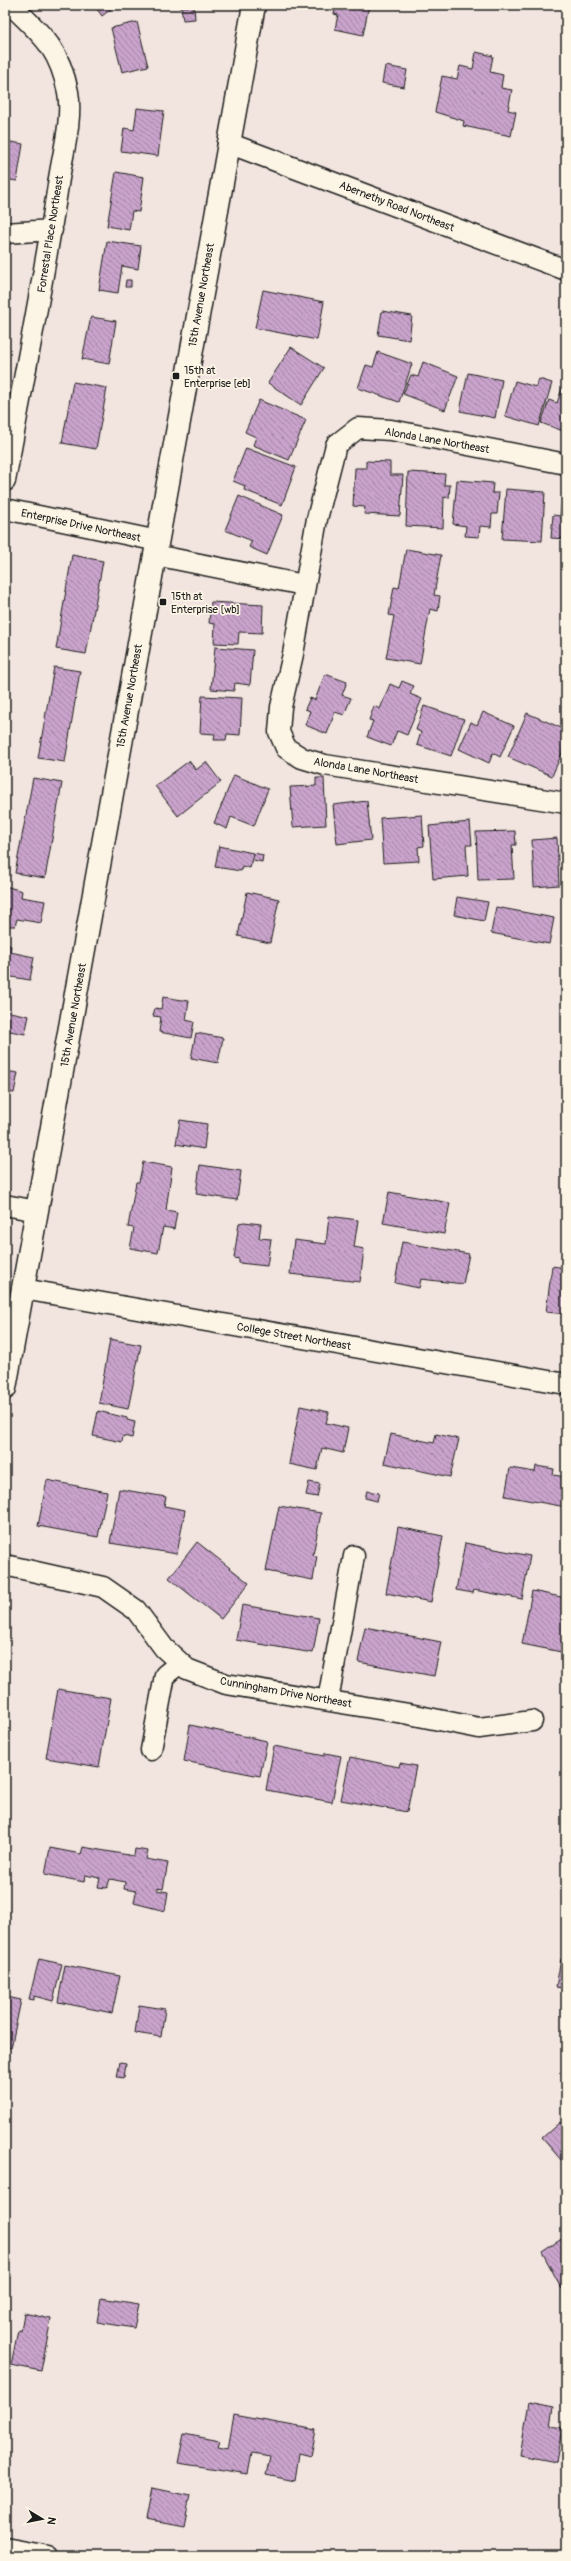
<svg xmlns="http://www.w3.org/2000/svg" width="571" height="2561" font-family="Pangolin,sans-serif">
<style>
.building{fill:url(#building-back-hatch);stroke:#1c1c1c}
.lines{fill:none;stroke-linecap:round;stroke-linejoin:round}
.minor-casing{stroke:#1c1c1c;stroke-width:23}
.tertiary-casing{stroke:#1c1c1c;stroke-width:25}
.minor{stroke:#fcf5e5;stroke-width:20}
.tertiary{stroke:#fcf5e5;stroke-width:22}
.poi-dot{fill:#1c1c1c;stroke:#fcf5e5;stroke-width:1.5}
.labels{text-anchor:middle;stroke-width:3.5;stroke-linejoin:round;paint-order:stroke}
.street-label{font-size:11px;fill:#1c1c1c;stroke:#fcf5e5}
.poi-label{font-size:11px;fill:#1c1c1c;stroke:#fcf5e5;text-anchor:start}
</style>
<defs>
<pattern id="building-back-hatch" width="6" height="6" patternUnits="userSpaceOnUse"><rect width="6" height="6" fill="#c9a3cb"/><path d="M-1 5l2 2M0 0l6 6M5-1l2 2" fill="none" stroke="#a284a4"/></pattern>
</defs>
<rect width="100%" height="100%" fill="#f2e5e0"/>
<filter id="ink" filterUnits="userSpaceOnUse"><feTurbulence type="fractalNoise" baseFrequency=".025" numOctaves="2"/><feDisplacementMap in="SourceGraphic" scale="8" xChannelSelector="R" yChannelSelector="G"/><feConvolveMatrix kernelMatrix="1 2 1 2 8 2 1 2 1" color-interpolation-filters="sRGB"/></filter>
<g filter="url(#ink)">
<path class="building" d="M 94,5 L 116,5 L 102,16 Z
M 336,5 L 369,5 L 363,35 L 335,29 L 338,15 L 334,14 Z
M 498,5 L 514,5 L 513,9 Z
M 194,6 L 195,19 L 183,20 L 181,7 Z
M 137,22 L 148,66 L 122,72 L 111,28 Z
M 476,52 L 493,56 L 490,72 L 503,75 L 501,88 L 512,90 L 508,110 L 516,112 L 511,136 L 463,126 L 464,121 L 435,112 L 442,76 L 457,79 L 460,66 L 473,69 Z
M 385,66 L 407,70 L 404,87 L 382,83 Z
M 137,108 L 164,111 L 158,156 L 121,151 L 124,128 L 134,130 Z
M 5,141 L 23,144 L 17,181 L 5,179 Z
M 116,172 L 144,177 L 139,212 L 132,211 L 129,230 L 107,226 Z
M 107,241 L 141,246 L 138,269 L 122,266 L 118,293 L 99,290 Z
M 126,280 L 131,280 L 131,287 L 125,287 Z
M 263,290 L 324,302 L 317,340 L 255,328 Z
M 382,311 L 412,316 L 409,340 L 378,335 Z
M 91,317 L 116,321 L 109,364 L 82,359 Z
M 291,347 L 324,368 L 301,405 L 268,383 Z
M 378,352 L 412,364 L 399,402 L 358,388 L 366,365 L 373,367 Z
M 423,362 L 458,376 L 445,410 L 403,394 L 411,375 L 418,377 Z
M 468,373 L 502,380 L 495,418 L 460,411 Z
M 539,379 L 552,383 L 539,426 L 505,416 L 515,381 L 536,387 Z
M 73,382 L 107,388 L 96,449 L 62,443 Z
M 564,383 L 566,383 L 566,432 L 541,423 L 549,400 L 557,403 Z
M 259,400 L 306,420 L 289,460 L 253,445 L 256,437 L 245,432 Z
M 246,448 L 296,467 L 282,505 L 244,490 L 245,486 L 233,481 Z
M 366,461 L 390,462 L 390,475 L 403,475 L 400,516 L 364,514 L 365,507 L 353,506 L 355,468 L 366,468 Z
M 408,472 L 445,474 L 444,485 L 450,485 L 449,498 L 444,497 L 443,528 L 406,526 Z
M 457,480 L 493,483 L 492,493 L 499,493 L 497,514 L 492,514 L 491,527 L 480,526 L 479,537 L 465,536 L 466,526 L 453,524 Z
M 506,489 L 545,492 L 542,541 L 502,539 Z
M 239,496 L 283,515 L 267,555 L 249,547 L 252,541 L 225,530 Z
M 562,498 L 566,499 L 566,539 L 551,538 L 553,515 L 560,516 Z
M 406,549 L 441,555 L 434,595 L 440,596 L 438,611 L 430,609 L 420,664 L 386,658 L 394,616 L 389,615 L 394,587 L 399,588 Z
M 72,555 L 103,561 L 86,654 L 56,649 Z
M 211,602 L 263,605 L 262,633 L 239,632 L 238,644 L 214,643 L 215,624 L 209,623 Z
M 215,647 L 253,650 L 250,685 L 235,683 L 234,691 L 211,689 Z
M 54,667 L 80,671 L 65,762 L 38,758 Z
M 325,674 L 347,682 L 342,695 L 351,698 L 344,715 L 335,712 L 327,734 L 305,725 L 310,711 L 305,709 L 310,698 L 315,700 Z
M 402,681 L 414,686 L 410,694 L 422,699 L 407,735 L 397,731 L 391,746 L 367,737 L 373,721 L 369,720 L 374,706 L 380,709 L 390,684 L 399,688 Z
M 202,696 L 242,698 L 240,735 L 227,734 L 226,740 L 214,740 L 215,734 L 200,733 Z
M 424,706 L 464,719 L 451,756 L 417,745 L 421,732 L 416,730 Z
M 483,712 L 514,726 L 500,757 L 493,753 L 489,763 L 459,749 L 471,722 L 477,725 Z
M 527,713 L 566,730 L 566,744 L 552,776 L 508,757 Z
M 189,761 L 196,770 L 206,762 L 221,782 L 178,816 L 155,786 Z
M 234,775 L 268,789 L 254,826 L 231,817 L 227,829 L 214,823 Z
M 33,778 L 62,783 L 45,878 L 15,873 Z
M 316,778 L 324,778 L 326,825 L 293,827 L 290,787 L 316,786 Z
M 367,801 L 371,840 L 337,844 L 333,805 Z
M 422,815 L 424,846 L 418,847 L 419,861 L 383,863 L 380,818 Z
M 470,822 L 472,845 L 466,845 L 468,876 L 433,879 L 429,826 Z
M 515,831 L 516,845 L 512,845 L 514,879 L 478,880 L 476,832 Z
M 557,838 L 559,885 L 534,887 L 532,840 Z
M 219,846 L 253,853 L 250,868 L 242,866 L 241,871 L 215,867 Z
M 254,853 L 263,855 L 262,862 L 253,860 Z
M 5,886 L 22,891 L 21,897 L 45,901 L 41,923 L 17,919 L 15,926 L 5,926 Z
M 247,892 L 279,899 L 270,943 L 238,936 Z
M 457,897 L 488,902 L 484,921 L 454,915 Z
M 496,907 L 554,918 L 549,944 L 491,933 Z
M 5,944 L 11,946 L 10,952 L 34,957 L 30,980 L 6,976 L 5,979 Z
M 163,997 L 189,1001 L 186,1020 L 194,1022 L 191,1038 L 159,1032 L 161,1017 L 153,1016 L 155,1008 L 161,1009 Z
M 5,1011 L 29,1016 L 25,1034 L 5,1030 Z
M 196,1033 L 223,1038 L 218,1063 L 191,1058 Z
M 5,1071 L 18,1073 L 14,1093 L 5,1092 Z
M 180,1120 L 207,1124 L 204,1149 L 176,1144 Z
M 143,1162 L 172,1167 L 166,1210 L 177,1212 L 174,1229 L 163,1227 L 158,1253 L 130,1248 L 134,1228 L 128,1227 L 136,1182 L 139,1182 Z
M 200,1165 L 241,1171 L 237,1200 L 196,1194 Z
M 389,1192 L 450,1203 L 444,1234 L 383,1223 Z
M 329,1216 L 358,1220 L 354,1247 L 364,1249 L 360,1282 L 290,1274 L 294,1240 L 326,1244 Z
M 244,1222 L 261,1224 L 259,1238 L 271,1239 L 267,1266 L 239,1263 L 239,1259 L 234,1258 L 239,1223 Z
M 402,1242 L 469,1254 L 463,1284 L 421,1279 L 419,1288 L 395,1283 Z
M 552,1266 L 566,1268 L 566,1314 L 546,1312 Z
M 110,1339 L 141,1345 L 128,1409 L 99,1403 Z
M 300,1406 L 329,1412 L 326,1423 L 348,1428 L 343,1453 L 322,1448 L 317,1470 L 289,1464 Z
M 98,1411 L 127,1418 L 127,1420 L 135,1422 L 132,1438 L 123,1436 L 122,1442 L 93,1436 Z
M 391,1434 L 434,1443 L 436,1434 L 459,1439 L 450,1477 L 384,1463 Z
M 536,1466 L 554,1469 L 553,1475 L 566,1477 L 566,1507 L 505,1496 L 510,1468 L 535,1472 Z
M 47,1480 L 107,1492 L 98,1537 L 38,1526 Z
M 309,1482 L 320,1484 L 317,1497 L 306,1495 Z
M 119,1489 L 166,1497 L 164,1506 L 185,1510 L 177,1554 L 110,1543 Z
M 367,1491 L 379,1493 L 377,1501 L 365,1498 Z
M 279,1506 L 321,1513 L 313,1555 L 317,1556 L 313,1580 L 266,1571 Z
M 398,1527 L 443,1536 L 431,1602 L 386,1593 Z
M 197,1542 L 249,1583 L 221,1619 L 169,1578 Z
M 465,1543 L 530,1556 L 522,1599 L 474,1590 L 473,1593 L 456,1590 Z
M 532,1591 L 566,1598 L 566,1653 L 522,1644 Z
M 242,1605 L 319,1618 L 313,1653 L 236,1640 Z
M 365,1627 L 441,1642 L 434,1676 L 358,1662 Z
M 58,1689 L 111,1698 L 99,1767 L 46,1758 Z
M 190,1725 L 267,1741 L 260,1776 L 184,1761 Z
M 274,1746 L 325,1756 L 325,1753 L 341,1756 L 332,1802 L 266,1790 Z
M 350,1757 L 399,1767 L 400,1763 L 416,1766 L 407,1812 L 341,1800 Z
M 83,1847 L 134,1856 L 135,1849 L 148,1851 L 146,1859 L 168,1863 L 163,1889 L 157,1888 L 156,1890 L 168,1892 L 165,1911 L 134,1903 L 136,1891 L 124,1889 L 125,1882 L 110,1879 L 107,1888 L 98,1887 L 100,1878 L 85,1875 L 84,1882 L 45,1874 L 50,1848 L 81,1854 Z
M 39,1959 L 62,1964 L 53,2001 L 34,1996 L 34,2000 L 29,1999 Z
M 561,1959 L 566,1960 L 566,1989 L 556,1987 Z
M 65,1965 L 120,1976 L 112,2013 L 58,2002 Z
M 7,1997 L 21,2000 L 11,2048 L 5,2047 L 5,2002 Z
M 139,2005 L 165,2009 L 161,2037 L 135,2033 Z
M 120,2062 L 126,2063 L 124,2078 L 117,2077 Z
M 560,2122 L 566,2128 L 566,2158 L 562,2161 L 542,2138 Z
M 566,2236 L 566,2286 L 562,2289 L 542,2252 Z
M 101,2298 L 139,2304 L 134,2328 L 97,2322 Z
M 24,2313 L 51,2319 L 41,2371 L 11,2365 L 18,2330 L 21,2331 Z
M 529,2402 L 554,2407 L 551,2426 L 562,2428 L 556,2462 L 520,2455 Z
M 234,2415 L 316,2430 L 311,2456 L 299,2453 L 295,2481 L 266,2475 L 270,2456 L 252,2453 L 248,2474 L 178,2463 L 184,2434 L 220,2441 L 218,2447 L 228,2449 Z
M 153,2488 L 190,2496 L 184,2526 L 147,2519 Z"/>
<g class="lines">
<g class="minor-casing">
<path id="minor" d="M 228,143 L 566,270
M 5,233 L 52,230
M 566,464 L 391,430 L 358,428 L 336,445 L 317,519 L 293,654 L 281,707 L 279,732 L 286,748 L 302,758 L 325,765 L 566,803
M 5,481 C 23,382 43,284 58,185 C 62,156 73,120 68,92 C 59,47 42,35 11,5
M 5,509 L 158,541
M 155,555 L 304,585
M 5,1205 L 37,1211
M 23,1289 L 566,1384
M 5,1565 L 103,1587 L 136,1610 L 164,1648 L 187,1669 L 226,1684 L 409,1714 L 479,1728 L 532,1721
M 328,1700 L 354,1556
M 151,1750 L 165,1675 L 180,1663
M 5,2548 L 48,2556"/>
</g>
<g class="tertiary-casing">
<path id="tertiary" d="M 5,1388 L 254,5"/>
</g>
<use href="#minor" class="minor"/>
<use href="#tertiary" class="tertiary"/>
</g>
</g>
<g class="poi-dot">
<rect x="172" y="372" width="8" height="8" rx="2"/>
<rect x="159" y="598" width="8" height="8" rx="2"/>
</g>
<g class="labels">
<g class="street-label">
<text transform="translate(397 206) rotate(21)" y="4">Abernethy Road Northeast</text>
<text transform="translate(50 234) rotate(-81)" y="4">Forrestal Place Northeast</text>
<text transform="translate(201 295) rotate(-80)" y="4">15th Avenue Northeast</text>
<text transform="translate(437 440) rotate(10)" y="4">Alonda Lane Northeast</text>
<text transform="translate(81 525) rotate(12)" y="4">Enterprise Drive Northeast</text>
<text transform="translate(129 696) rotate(-80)" y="4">15th Avenue Northeast</text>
<text transform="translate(366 770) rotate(10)" y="4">Alonda Lane Northeast</text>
<text transform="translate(73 1015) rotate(-80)" y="4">15th Avenue Northeast</text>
<text transform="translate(294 1336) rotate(10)" y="4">College Street Northeast</text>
<text transform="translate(286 1692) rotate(10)" y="4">Cunningham Drive Northeast</text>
</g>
<g class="poi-label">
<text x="184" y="374">15th at<tspan x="184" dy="13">Enterprise [eb]</tspan></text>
<text x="171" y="600">15th at<tspan x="171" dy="13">Enterprise [wb]</tspan></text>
</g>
</g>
<rect width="571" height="2561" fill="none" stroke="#fcf5e5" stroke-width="20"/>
<rect x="10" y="10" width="551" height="2541" fill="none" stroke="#1c1c1c" stroke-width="1.5" filter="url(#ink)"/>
<g transform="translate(42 2519) rotate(100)" stroke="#fcf5e5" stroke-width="3" paint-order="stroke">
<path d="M0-3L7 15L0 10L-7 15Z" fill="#1c1c1c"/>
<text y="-6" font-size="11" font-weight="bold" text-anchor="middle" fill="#1c1c1c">N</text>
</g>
</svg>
